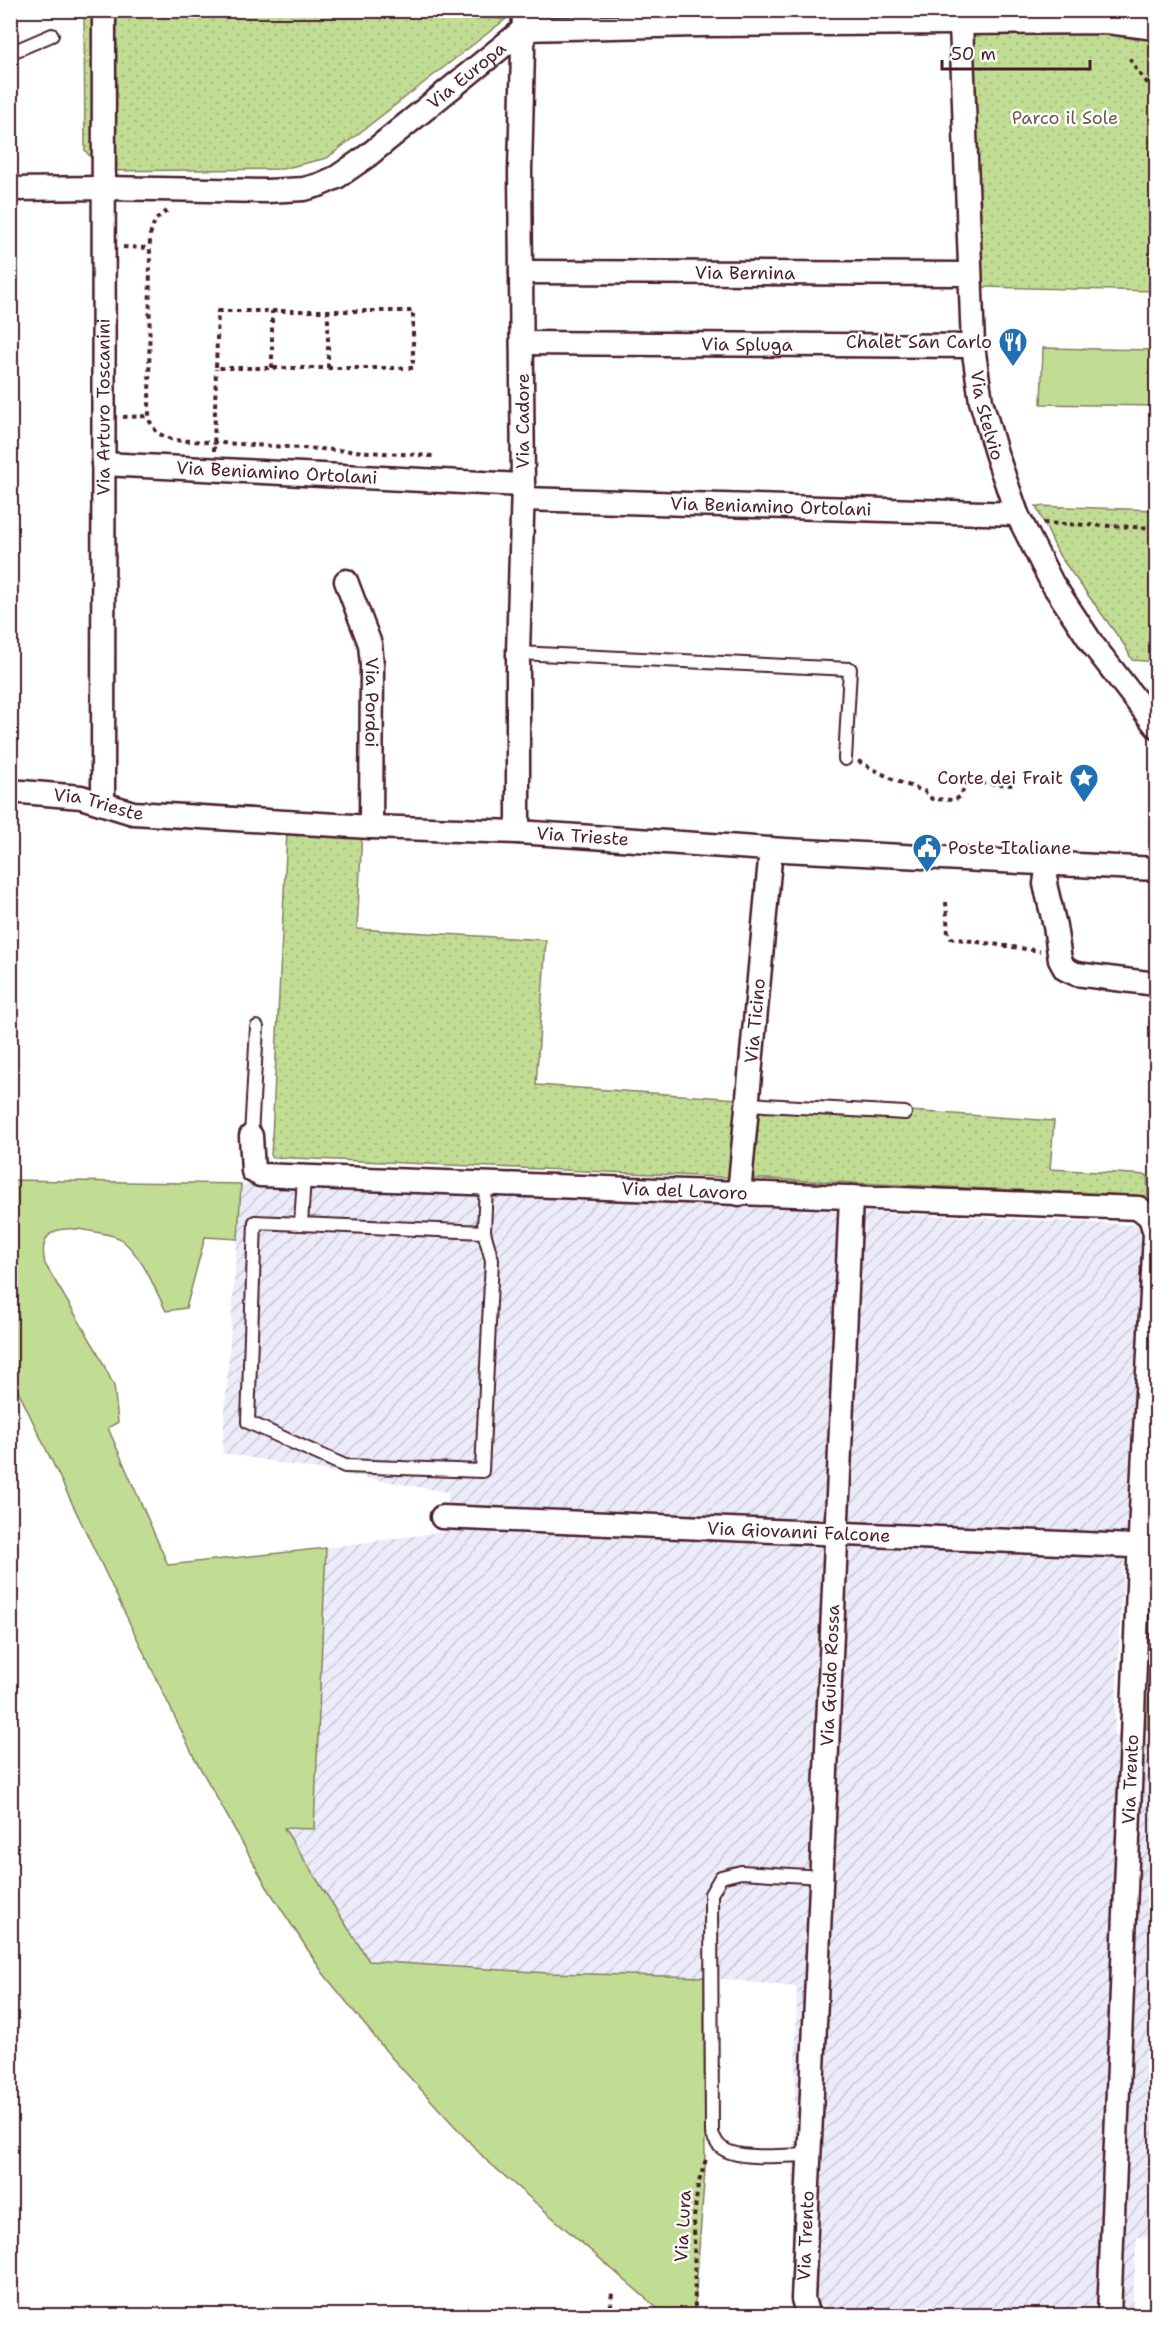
<svg xmlns="http://www.w3.org/2000/svg" width="1167" height="2326" font-family="'Shantell Sans',sans-serif">
<style>
.industrial{fill:url(#industrial-furrows)}
.green{fill:#c1dd94;stroke:#867e60;stroke-width:1.5}
.park{fill:url(#park-dots);stroke:#867e60;stroke-width:1.5}
.lines{fill:none;stroke-linecap:round;stroke-linejoin:round}
.service-casing{stroke:#4a1f2b;stroke-width:16}
.minor-casing{stroke:#4a1f2b;stroke-width:27}
.path{stroke:#4a1f2b;stroke-width:4;stroke-dasharray:4.5 4.5;stroke-linecap:butt}
.service{stroke:#fff;stroke-width:12}
.minor{stroke:#fff;stroke-width:22}
.labels{text-anchor:middle;stroke-width:5;stroke-linejoin:round;paint-order:stroke}
.street-label{font-size:18px;fill:#4a1f2b;stroke:#fff}
.park-label{font-size:18px;fill:#6e584a;stroke:#fff}
.poi-label{font-size:18px;fill:#4a1f2b;stroke:#fff;text-anchor:end}
</style>
<defs>
<pattern id="industrial-furrows" width="10" height="10" patternUnits="userSpaceOnUse" patternTransform="scale(1.5)"><rect width="10" height="10" fill="#ecebfa"/><path d="M-1 1l2-2M0 10L10 0M9 11l2-2" fill="none" stroke="#ccc9d6"/></pattern>
<pattern id="park-dots" width="8" height="8" patternUnits="userSpaceOnUse" patternTransform="scale(1.5)"><rect width="8" height="8" fill="#c1dd94"/><path d="M2 2h.1M6 6h.1" fill="none" stroke="#a7bd80" stroke-width="1.8" stroke-linecap="round"/></pattern>
</defs>
<rect width="100%" height="100%" fill="#fff"/>
<filter id="ink" filterUnits="userSpaceOnUse"><feTurbulence type="fractalNoise" baseFrequency=".0167" numOctaves="2"/><feDisplacementMap in="SourceGraphic" scale="12" xChannelSelector="R" yChannelSelector="G"/><feConvolveMatrix kernelMatrix="1 2 1 2 8 2 1 2 1" color-interpolation-filters="sRGB"/></filter>
<g filter="url(#ink)">
<path class="industrial" d="M 502,10 L 502,15 L 356,11 L 356,10 Z
M 241,1184 L 1143,1225 L 1114,1736 L 1156,1739 L 1156,2237 L 1137,2237 L 1132,2315 L 790,2315 L 797,1987 L 704,1977 L 548,1973 L 369,1961 L 283,1828 L 314,1828 L 326,1548 L 448,1531 L 448,1492 L 222,1453 Z"/>
<path class="green" d="M 1043,348 L 1155,350 L 1154,406 L 1041,404 Z
M 11,1180 L 241,1184 L 238,1239 L 205,1237 L 186,1308 L 166,1311 C 153,1285 144,1259 122,1240 C 116,1235 104,1234 95,1232 C 67,1226 36,1224 45,1264 L 97,1351 L 114,1386 L 118,1422 L 108,1428 L 168,1565 L 326,1548 L 314,1829 L 284,1828 L 369,1961 L 548,1973 L 704,1977 L 705,2170 L 694,2315 L 665,2315 L 485,2159 L 391,2057 L 323,1973 L 267,1887 L 194,1757 L 11,1376 Z"/>
<path class="park" d="M 316,10 L 506,19 L 327,158 L 282,169 L 101,171 L 85,150 L 84,11 Z
M 1156,32 L 1156,291 L 983,287 L 970,33 Z
M 1036,506 L 1156,510 L 1156,662 L 1132,660 L 1125,646 L 1059,555 Z
M 287,832 L 362,832 L 357,929 L 546,940 L 536,1085 L 1054,1121 L 1050,1169 L 1147,1175 L 1148,1196 L 271,1157 Z
M 1155,1572 L 1156,1572 L 1156,1729 L 1147,1729 Z"/>
<g class="lines">
<g class="service-casing">
<path id="service" d="M 10,53 L 52,35
M 518,653 L 850,669 L 845,759
M 748,1104 L 905,1113
M 251,1136 L 257,1027
M 301,1224 L 304,1177
M 484,1232 L 255,1222 L 248,1422 L 345,1466 L 482,1471 L 492,1260 L 484,1232 L 486,1184
M 810,2155 C 788,2155 739,2161 722,2148 C 717,2145 714,2138 712,2133 L 711,1894 L 721,1877 L 741,1872 L 822,1877"/>
</g>
<g class="minor-casing">
<g id="minor">
<path id="s1" d="M 961,23 L 973,346 L 981,401 L 996,453 L 1017,514 L 1052,583 L 1093,645 L 1156,726"/>
<path id="s2" d="M 10,189 L 104,188 L 267,191 L 304,189 L 319,185 L 337,177 L 366,157 L 524,29 L 699,25 L 1107,22 L 1156,28"/>
<path id="s3" d="M 521,272 L 969,274"/>
<path id="s4" d="M 522,343 L 973,346"/>
<path id="s5" d="M 103,464 L 523,485"/>
<path id="s6" d="M 523,499 L 1017,514"/>
<path id="s7" d="M 346,581 L 370,644 L 372,665 L 371,827"/>
<path id="s8" d="M 10,791 L 81,797 L 133,813 L 371,827 L 518,832 L 784,850 L 1156,869"/>
<path id="s9" d="M 103,803 L 104,10"/>
<path d="M 518,832 L 518,653 L 523,485 L 520,170 L 524,10"/>
<path d="M 1048,864 L 1045,884 L 1055,926 L 1060,960 L 1065,969 L 1076,974 L 1156,984"/>
<path id="s10" d="M 251,1136 L 253,1171 L 260,1175 L 1139,1208 L 1150,1217"/>
<path id="s11" d="M 739,1194 L 771,849"/>
<path id="s12" d="M 442,1517 L 1156,1547"/>
<path id="s13" d="M 808,2316 L 803,2299 L 851,1197"/>
<path id="s14" d="M 1109,2316 L 1141,1511 L 1155,1233 L 1150,1217"/>
</g>
</g>
<path class="path" d="M 1130,58 C 1137,72 1143,81 1156,89
M 167,211 L 155,220 L 150,235 L 149,420 L 157,433 L 173,440 L 433,456
M 123,247 L 150,248
M 218,311 L 413,311 L 413,368 L 216,368 Z
M 272,368 L 272,311
M 328,368 L 328,311
M 123,417 L 149,416
M 214,451 L 216,369
M 1043,523 L 1156,528
M 858,761 L 896,781 L 924,791 L 932,799 L 955,800 L 961,796 L 966,782 L 1013,785
M 946,902 L 948,934 L 951,938 L 1040,951
M 610,2316 L 612,2292
M 695,2316 L 694,2218 L 698,2185 L 707,2156"/>
<use href="#service" class="service"/>
<use href="#minor" class="minor"/>
</g>
</g>
<defs>
<g id="restaurant-pin" transform="scale(1.5)"><path d="M0 17L-7.5 6A9.5 9.5 0 1 1 7.5 6Z" fill="#1f6fb2" stroke="#fff"/><path d="M-5-6h1v4h1v-4h1v4h1v-4h1v5L-1.5 .5V6h-2V.5L-5-1ZM5-6V6H3V1.5H1.5Q1.5-4 5-6Z" fill="#fff"/></g>
<g id="sight-pin" transform="scale(1.5)"><path d="M0 17L-7.5 6A9.5 9.5 0 1 1 7.5 6Z" fill="#1f6fb2" stroke="#fff"/><path d="M0-6L1.8-2.2L6-1.7L2.9 1.2L3.7 5.4L0 3.3L-3.7 5.4L-2.9 1.2L-6-1.7L-1.8-2.2Z" fill="#fff"/></g>
<g id="civic-pin" transform="scale(1.5)"><path d="M0 17L-7.5 6A9.5 9.5 0 1 1 7.5 6Z" fill="#1f6fb2" stroke="#fff"/><path d="M-.6-6.5H3V-4.5H.6V-3L4-1V1h2V6H-6V1h2V-1L-.6-3ZM-1.2 2.5V6h2.4V2.5Z" fill="#fff"/></g>
</defs>
<g fill-rule="evenodd">
<use href="#restaurant-pin" x="1013" y="342"/>
<use href="#sight-pin" x="1084" y="778"/>
<use href="#civic-pin" x="927" y="848"/>
</g>
<g class="labels">
<g class="street-label">
<text dy="6" stroke="none"><textPath href="#s2" startOffset="494">Via Europa</textPath></text>
<text dy="6" stroke="none"><textPath href="#s3" startOffset="224">Via Bernina</textPath></text>
<text dy="6" stroke="none"><textPath href="#s4" startOffset="225">Via Spluga</textPath></text>
<text dy="6" stroke="none"><textPath href="#s9" startOffset="396">Via Arturo Toscanini</textPath></text>
<text dy="6" stroke="none"><textPath href="#s1" startOffset="394">Via Stelvio</textPath></text>
<text transform="translate(523 421) rotate(-90)" y="6">Via Cadore</text>
<text dy="6" stroke="none"><textPath href="#s5" startOffset="174">Via Beniamino Ortolani</textPath></text>
<text dy="6" stroke="none"><textPath href="#s6" startOffset="248">Via Beniamino Ortolani</textPath></text>
<text dy="6" stroke="none"><textPath href="#s7" startOffset="126">Via Pordoi</textPath></text>
<text dy="6" stroke="none"><textPath href="#s8" startOffset="90">Via Trieste</textPath></text>
<text dy="6" stroke="none"><textPath href="#s8" startOffset="576">Via Trieste</textPath></text>
<text dy="6" stroke="none"><textPath href="#s11" startOffset="174">Via Ticino</textPath></text>
<text dy="6" stroke="none"><textPath href="#s10" startOffset="468">Via del Lavoro</textPath></text>
<text dy="6" stroke="none"><textPath href="#s12" startOffset="357">Via Giovanni Falcone</textPath></text>
<text dy="6" stroke="none"><textPath href="#s13" startOffset="642">Via Guido Rossa</textPath></text>
<text dy="6" stroke="none"><textPath href="#s14" startOffset="537">Via Trento</textPath></text>
<text transform="translate(683 2226) rotate(-87)" y="6">Via Lura</text>
<text dy="6" stroke="none"><textPath href="#s13" startOffset="81">Via Trento</textPath></text>
</g>
<g class="park-label">
<text x="1065" y="124">Parco il Sole</text>
</g>
<g class="poi-label">
<text x="992" y="348">Chalet San Carlo</text>
<text x="1063" y="784">Corte dei Frait</text>
<text x="948" y="854" text-anchor="start">Poste Italiane</text>
</g>
</g>
<rect width="1167" height="2326" fill="none" stroke="#fff" stroke-width="36"/>
<rect x="18" y="18" width="1131" height="2290" fill="none" stroke="#4a1f2b" stroke-width="2" filter="url(#ink)"/>
<path d="M942 60v9h148v-9" fill="none" stroke="#4a1f2b" stroke-width="3"/>
<text x="951" y="60" font-size="18" fill="#4a1f2b" stroke="#ffffff" stroke-width="4.5" paint-order="stroke">50 m</text>
</svg>
